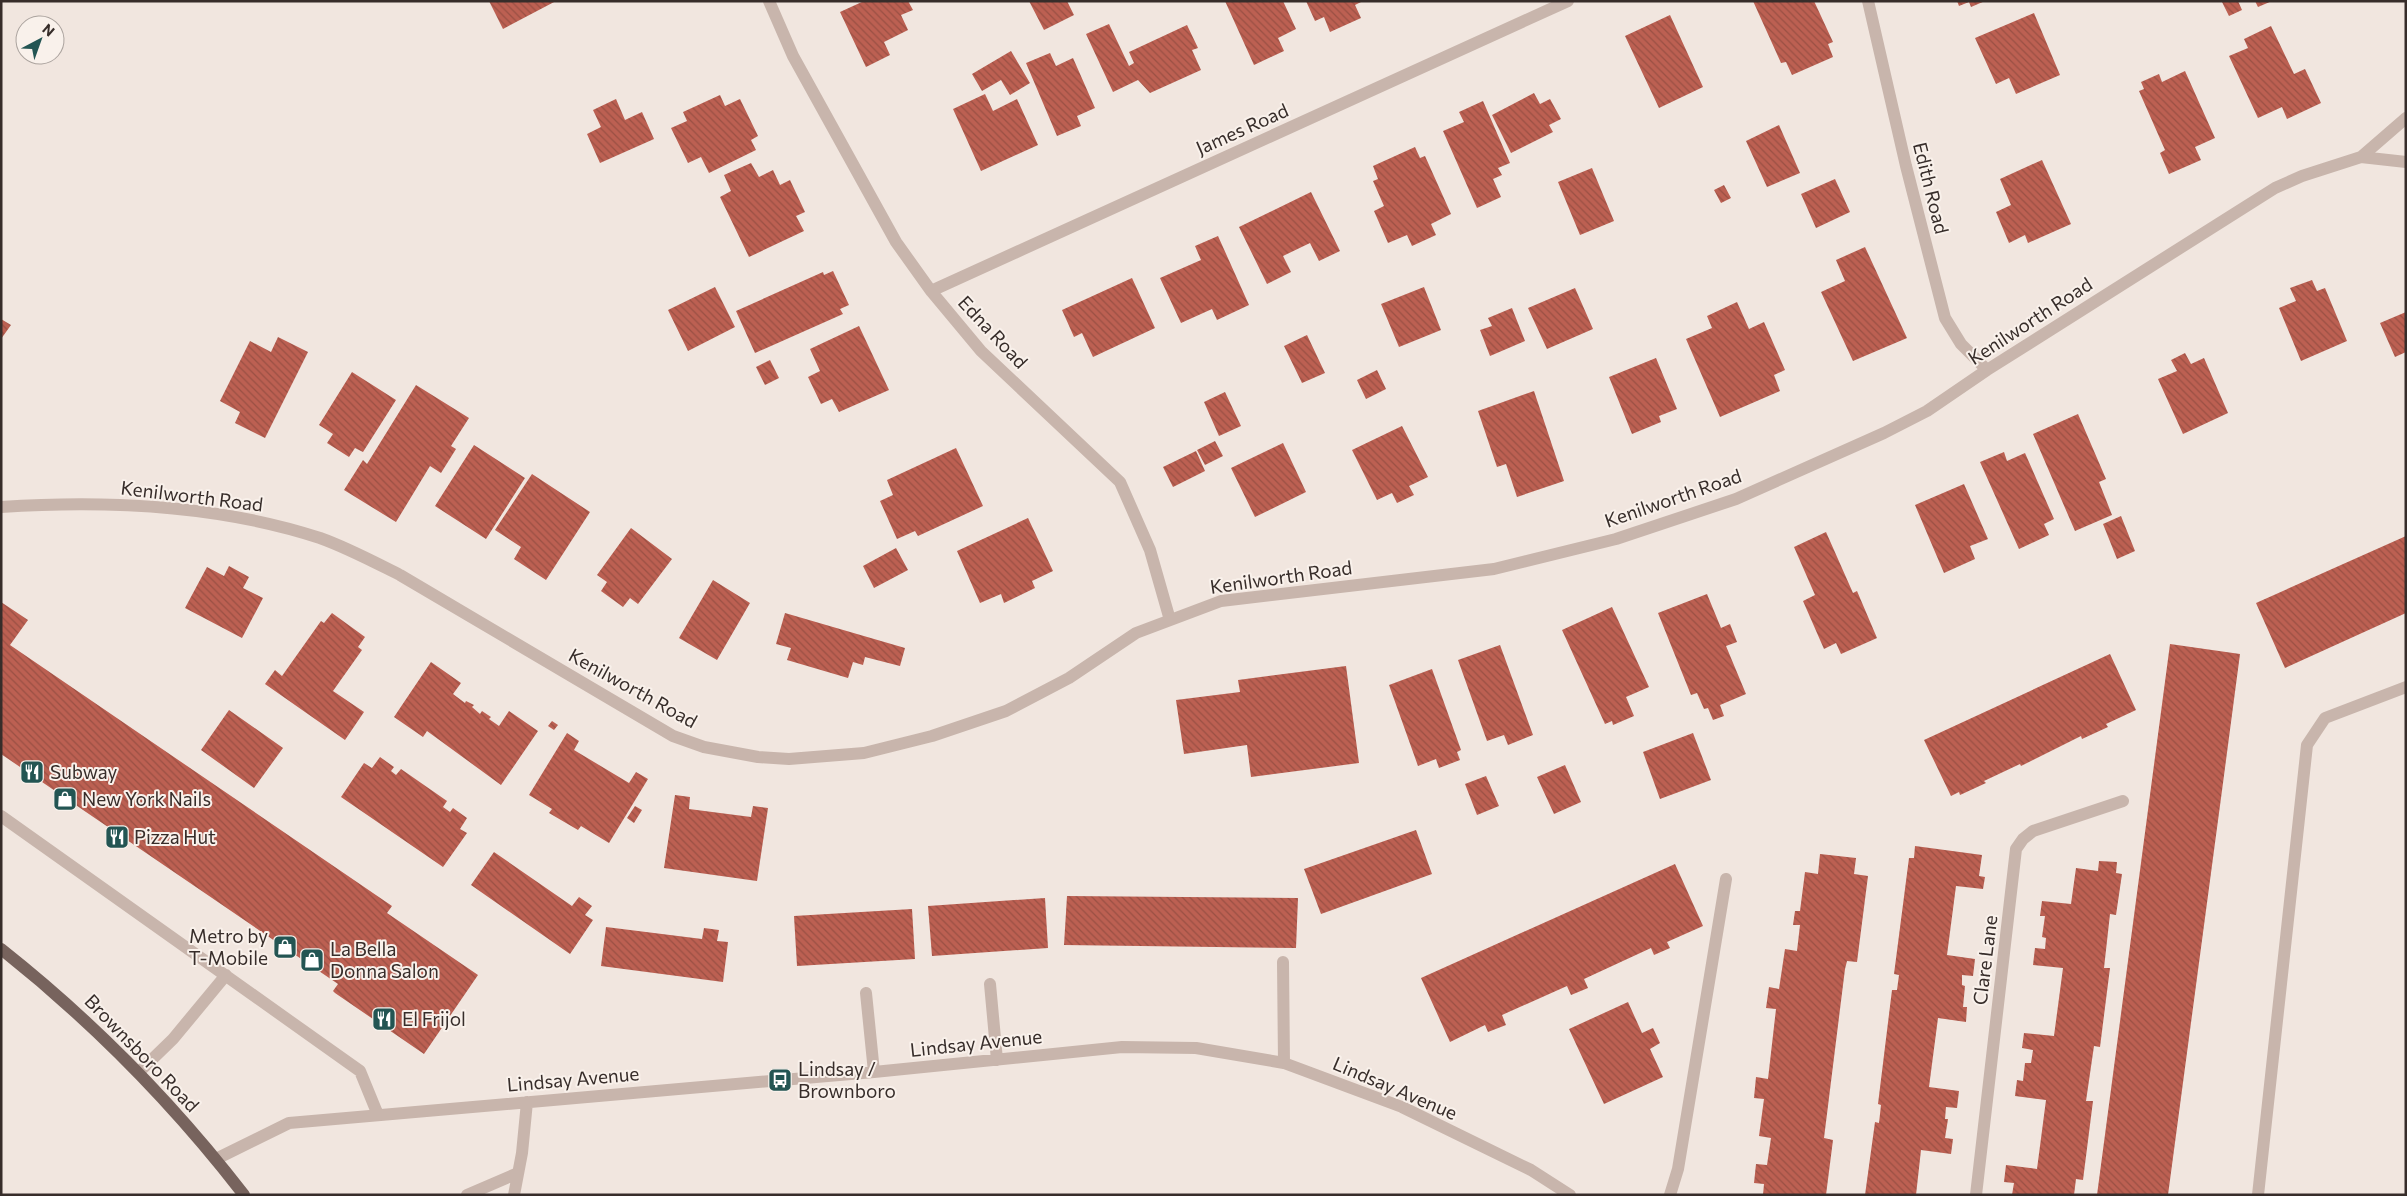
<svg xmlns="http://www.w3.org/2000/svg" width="2407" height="1196" font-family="Commissioner,sans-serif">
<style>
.building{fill:url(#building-back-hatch)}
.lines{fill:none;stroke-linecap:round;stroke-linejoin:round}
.minor{stroke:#c8b5ac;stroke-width:12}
.major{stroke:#77635d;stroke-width:12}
.labels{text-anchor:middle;stroke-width:4;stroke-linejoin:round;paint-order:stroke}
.street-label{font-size:19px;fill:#372d2a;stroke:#f9f1eb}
.poi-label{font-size:19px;fill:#372d2a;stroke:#f9f1eb;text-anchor:start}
</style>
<defs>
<pattern id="building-back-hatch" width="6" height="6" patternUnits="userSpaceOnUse" patternTransform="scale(1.25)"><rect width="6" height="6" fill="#bc6052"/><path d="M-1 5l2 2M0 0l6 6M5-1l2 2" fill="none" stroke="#9a5044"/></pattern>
</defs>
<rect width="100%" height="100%" fill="#f1e6df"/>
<path class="building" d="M 489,1 L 556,1 L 503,29 Z
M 864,1 L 908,1 L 913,10 L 901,15 L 908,30 L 884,42 L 890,55 L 866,67 L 840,12 Z
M 1029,1 L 1067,1 L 1074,15 L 1044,30 Z
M 1225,1 L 1283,1 L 1296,29 L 1278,38 L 1284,51 L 1254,65 Z
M 1306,1 L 1363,1 L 1355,5 L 1361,18 L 1330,32 L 1324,17 L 1315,21 Z
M 1753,1 L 1814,1 L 1833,42 L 1828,44 L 1833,57 L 1792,75 L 1786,62 L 1781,63 Z
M 1957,1 L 1985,1 L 1971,7 L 1969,2 L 1959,6 Z
M 2238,1 L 2242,10 L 2229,16 L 2222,2 Z
M 2255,1 L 2272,1 L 2258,7 Z
M 2034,13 L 2060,75 L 2016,94 L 2009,78 L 1996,84 L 1975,38 Z
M 1670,15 L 1703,87 L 1659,108 L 1625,36 Z
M 1109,24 L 1129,66 L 1134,63 L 1129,52 L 1187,25 L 1198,48 L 1192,50 L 1201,70 L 1150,93 L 1138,80 L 1113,92 L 1086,34 Z
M 2271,26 L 2294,74 L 2305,69 L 2321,103 L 2287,119 L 2282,107 L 2258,118 L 2229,56 L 2248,48 L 2244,39 Z
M 1011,51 L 1030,83 L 1010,95 L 1001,80 L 982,91 L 972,74 Z
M 1050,53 L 1056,66 L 1073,58 L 1095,108 L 1077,116 L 1081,126 L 1057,136 L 1026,63 Z
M 2185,71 L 2215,138 L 2195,147 L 2201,160 L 2169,174 L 2160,153 L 2165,150 L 2139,91 L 2144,89 L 2141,82 L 2159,74 L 2162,82 Z
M 1534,93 L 1540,104 L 1550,99 L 1561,119 L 1549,125 L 1553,132 L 1511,153 L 1492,115 Z
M 985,94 L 993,111 L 1017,99 L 1038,145 L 981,171 L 953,109 Z
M 720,95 L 725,106 L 740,99 L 758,136 L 751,140 L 756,150 L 709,173 L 701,157 L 688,163 L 671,128 L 687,121 L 683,112 Z
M 616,99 L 625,120 L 642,112 L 654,139 L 600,163 L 587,134 L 601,127 L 593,110 Z
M 1483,101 L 1510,163 L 1498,168 L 1502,175 L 1493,179 L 1501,197 L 1477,208 L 1443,131 L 1464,122 L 1459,112 Z
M 1779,125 L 1800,173 L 1767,187 L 1746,141 Z
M 1415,147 L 1420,158 L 1425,156 L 1451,214 L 1431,224 L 1436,235 L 1412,246 L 1407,235 L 1388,243 L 1374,211 L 1384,206 L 1373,181 L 1378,179 L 1373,166 Z
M 2042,160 L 2071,224 L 2028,243 L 2025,235 L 2009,243 L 1996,212 L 2011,205 L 2000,179 Z
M 751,163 L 759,177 L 773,170 L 780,185 L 790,180 L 805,212 L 796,216 L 804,231 L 749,257 L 720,197 L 731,191 L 724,175 Z
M 1592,168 L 1614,221 L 1580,235 L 1558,182 Z
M 1835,179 L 1850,212 L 1816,228 L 1801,194 Z
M 1724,185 L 1731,198 L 1721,203 L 1714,190 Z
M 1311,192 L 1340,251 L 1319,261 L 1310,243 L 1283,256 L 1291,272 L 1267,284 L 1239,227 Z
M 1218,236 L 1249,305 L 1217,320 L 1212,309 L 1181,323 L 1160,278 L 1201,260 L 1195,246 Z
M 1865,247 L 1907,338 L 1853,361 L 1821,292 L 1845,281 L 1836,260 Z
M 833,271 L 849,305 L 840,309 L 843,314 L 755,353 L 736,311 L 823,272 L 824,275 Z
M 1132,278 L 1155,328 L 1093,357 L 1082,333 L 1074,337 L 1062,310 Z
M 2312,280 L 2317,291 L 2325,288 L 2347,341 L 2301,361 L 2279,308 L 2296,301 L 2290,288 Z
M 715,287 L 735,327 L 688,351 L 668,310 Z
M 1424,287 L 1441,330 L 1399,347 L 1381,304 Z
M 1575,288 L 1593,329 L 1547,349 L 1528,308 Z
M 1737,302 L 1749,329 L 1764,322 L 1785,370 L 1774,375 L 1780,391 L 1720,417 L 1686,339 L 1712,328 L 1707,316 Z
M 1512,308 L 1525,341 L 1490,356 L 1480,330 L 1492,326 L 1488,318 Z
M 2406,312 L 2406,352 L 2395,357 L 2380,323 Z
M 1,319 L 11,325 L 1,339 Z
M 859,326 L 889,390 L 839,412 L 832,399 L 821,404 L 808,377 L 820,371 L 810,349 Z
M 1307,335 L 1325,373 L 1302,383 L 1284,346 Z
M 278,337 L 308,352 L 265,438 L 235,423 L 240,412 L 220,401 L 250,341 L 271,352 Z
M 2185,353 L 2191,364 L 2204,358 L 2228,413 L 2183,434 L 2158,379 L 2177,371 L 2171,360 Z
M 1656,358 L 1677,409 L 1659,416 L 1661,422 L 1632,434 L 1609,377 Z
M 770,360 L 779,378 L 765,385 L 756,367 Z
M 1377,370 L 1386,389 L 1366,399 L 1357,380 Z
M 352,372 L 396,400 L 363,452 L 355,448 L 349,457 L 327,443 L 333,434 L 319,425 Z
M 416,385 L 469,418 L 451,446 L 456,449 L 441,473 L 430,466 L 396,522 L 344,490 L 363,460 L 367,464 Z
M 1534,391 L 1564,481 L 1517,497 L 1506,464 L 1497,467 L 1478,411 Z
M 1225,392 L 1241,426 L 1219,436 L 1204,402 Z
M 2078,414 L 2106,479 L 2099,482 L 2112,515 L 2075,531 L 2033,434 Z
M 1402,426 L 1428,477 L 1409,486 L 1414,495 L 1397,503 L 1392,493 L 1377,500 L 1352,450 Z
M 1215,441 L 1223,456 L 1205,465 L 1197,450 Z
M 1283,443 L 1306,492 L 1255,517 L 1231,468 Z
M 474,445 L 525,478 L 486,539 L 435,506 Z
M 956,448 L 983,506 L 918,536 L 915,531 L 897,539 L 880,501 L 893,495 L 887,480 Z
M 1196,451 L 1205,471 L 1173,487 L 1163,467 Z
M 2004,452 L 2007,461 L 2025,453 L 2054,519 L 2044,524 L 2049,535 L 2019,549 L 1980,462 Z
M 532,474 L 590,512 L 546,580 L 514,559 L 521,547 L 495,530 Z
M 1964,484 L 1988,539 L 1970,546 L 1975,559 L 1944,573 L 1915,505 Z
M 2121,516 L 2135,551 L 2117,559 L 2103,524 Z
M 1028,518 L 1053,571 L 1032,581 L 1035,588 L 1004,603 L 1001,594 L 980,603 L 957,551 Z
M 631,528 L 672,559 L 638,604 L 630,598 L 623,607 L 601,591 L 607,582 L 597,575 Z
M 1826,532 L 1853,593 L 1857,591 L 1877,638 L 1841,654 L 1836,643 L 1824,649 L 1803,601 L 1815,595 L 1794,547 Z
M 2406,536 L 2406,613 L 2285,668 L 2256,603 Z
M 896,548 L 908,570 L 874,588 L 863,566 Z
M 229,566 L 249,577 L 243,588 L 263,598 L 242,638 L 185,608 L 207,567 L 224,576 Z
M 713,580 L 750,603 L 717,660 L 679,638 Z
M 1707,594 L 1721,628 L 1730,624 L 1737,642 L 1726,646 L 1746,694 L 1720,705 L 1724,716 L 1713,720 L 1708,708 L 1704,709 L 1697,693 L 1691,695 L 1658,613 Z
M 1,602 L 28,620 L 10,645 L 392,906 L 387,913 L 478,975 L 424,1054 L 335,993 L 333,991 L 338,984 L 1,754 Z
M 1612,607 L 1649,687 L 1626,697 L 1634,716 L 1613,725 L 1612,721 L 1605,724 L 1562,630 Z
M 332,613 L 365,637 L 358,647 L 362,650 L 333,691 L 364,712 L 345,740 L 265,684 L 275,670 L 282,676 L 321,621 L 324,623 Z
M 785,613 L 905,648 L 900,666 L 865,657 L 863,665 L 853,662 L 848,678 L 787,660 L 791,648 L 776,644 Z
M 2170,644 L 2240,654 L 2223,783 L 2168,1195 L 2097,1195 Z
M 1500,645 L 1533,735 L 1508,745 L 1504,735 L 1487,741 L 1458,660 Z
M 2110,654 L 2136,710 L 2106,724 L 2108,727 L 2082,739 L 2081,736 L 2021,766 L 2020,764 L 1984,781 L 1986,783 L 1960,795 L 1959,792 L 1951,796 L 1924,740 Z
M 431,662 L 461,683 L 453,694 L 465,703 L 466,701 L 474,705 L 472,707 L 480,714 L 482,711 L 491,717 L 489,719 L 499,726 L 509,711 L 538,731 L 501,785 L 427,731 L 423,737 L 394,717 Z
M 1346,666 L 1359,763 L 1251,777 L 1247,745 L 1184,754 L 1176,700 L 1240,692 L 1238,680 Z
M 1432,669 L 1461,750 L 1457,752 L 1460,760 L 1439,768 L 1436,759 L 1418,766 L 1389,685 Z
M 229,710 L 283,748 L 254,788 L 201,750 Z
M 552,721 L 558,725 L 554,730 L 548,726 Z
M 567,733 L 579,741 L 574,750 L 629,783 L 636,772 L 648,779 L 609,843 L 581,826 L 578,830 L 549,813 L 552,809 L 529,795 Z
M 1693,733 L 1711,780 L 1660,799 L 1643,752 Z
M 380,757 L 394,767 L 391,771 L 396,775 L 401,769 L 447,801 L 443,807 L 450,812 L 453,808 L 467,818 L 460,829 L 467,833 L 443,867 L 341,797 L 364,763 L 372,768 Z
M 1565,765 L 1581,802 L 1554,814 L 1537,777 Z
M 1486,776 L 1499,806 L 1477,815 L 1465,784 Z
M 675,795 L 690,797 L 689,809 L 751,817 L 753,806 L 768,808 L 757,881 L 664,868 Z
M 635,806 L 642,810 L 634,823 L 627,818 Z
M 1416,830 L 1432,874 L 1321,914 L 1304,869 Z
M 1915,846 L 1982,855 L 1979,876 L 1985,877 L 1983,889 L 1956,886 L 1947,955 L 1975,959 L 1973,976 L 1962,975 L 1962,985 L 1965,986 L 1963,1007 L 1967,1007 L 1966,1022 L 1938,1018 L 1929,1087 L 1959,1091 L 1957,1108 L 1946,1107 L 1945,1119 L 1948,1119 L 1945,1138 L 1953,1139 L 1951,1154 L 1921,1150 L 1916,1195 L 1865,1195 L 1875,1122 L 1879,1123 L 1881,1105 L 1878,1104 L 1892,990 L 1897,990 L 1899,975 L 1894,974 L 1909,858 L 1914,858 Z
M 494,852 L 572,906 L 579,897 L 592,906 L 585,915 L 593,920 L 570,954 L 471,885 Z
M 1820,854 L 1856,858 L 1854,874 L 1868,876 L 1857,962 L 1847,961 L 1845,969 L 1824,1138 L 1833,1140 L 1826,1195 L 1763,1195 L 1764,1184 L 1754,1183 L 1756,1164 L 1767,1165 L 1771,1138 L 1759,1136 L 1764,1099 L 1754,1098 L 1756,1077 L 1768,1079 L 1776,1009 L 1766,1008 L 1769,987 L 1779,989 L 1785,949 L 1797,951 L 1800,925 L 1793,925 L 1795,911 L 1800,911 L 1805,872 L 1818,874 Z
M 2099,861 L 2117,862 L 2116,873 L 2122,874 L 2116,915 L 2110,914 L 2104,968 L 2110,968 L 2100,1047 L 2094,1046 L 2086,1101 L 2093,1101 L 2083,1180 L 2076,1179 L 2074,1195 L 2012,1195 L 2014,1183 L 2004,1182 L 2006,1165 L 2037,1169 L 2046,1100 L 2015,1096 L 2017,1080 L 2023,1081 L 2025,1063 L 2031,1063 L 2033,1050 L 2022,1048 L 2024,1033 L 2054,1036 L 2063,968 L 2033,965 L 2035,948 L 2045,949 L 2046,938 L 2042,937 L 2045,916 L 2040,916 L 2042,901 L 2071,904 L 2076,868 L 2098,871 Z
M 1675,864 L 1703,926 L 1667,942 L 1670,948 L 1654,955 L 1651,948 L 1584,979 L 1588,988 L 1571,995 L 1567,986 L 1502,1015 L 1506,1025 L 1488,1032 L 1485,1025 L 1450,1042 L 1421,978 Z
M 1067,896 L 1298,898 L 1296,948 L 1064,945 Z
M 1045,898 L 1048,948 L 932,956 L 928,906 Z
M 912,909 L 915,959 L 797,966 L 794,916 Z
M 606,927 L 702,939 L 704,928 L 719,930 L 717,941 L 728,942 L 723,982 L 601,966 Z
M 1628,1002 L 1642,1033 L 1653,1028 L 1660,1043 L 1650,1049 L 1663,1077 L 1604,1104 L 1569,1029 Z"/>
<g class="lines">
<path class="minor" d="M 769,1 L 793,56 L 896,242 L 931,291 L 981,351 L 1120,482 L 1150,550 L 1170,620
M 1868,1 L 1906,166 L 1945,318 L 1961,344 L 1987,370
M 2361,157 L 2406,118
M 931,291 L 1568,1
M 1,507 C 107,500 219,505 320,538 C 348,548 374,562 400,575 L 673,736 L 704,747 L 758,757 L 789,759 L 864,753 L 932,736 L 1006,711 L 1069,678 L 1136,633 L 1221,601 L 1494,569 L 1616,539 L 1736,499 L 1884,433 L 1927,411 L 1987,370 L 2275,188 L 2302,176 L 2361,157 L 2406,162
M 1,816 L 360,1071 L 378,1115
M 1283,962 L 1284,1063
M 990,984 L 997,1060
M 866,993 L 874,1072
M 139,1072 L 173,1039 L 226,975
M 216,1159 L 289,1123 L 874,1072 L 1122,1047 L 1196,1048 L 1284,1063 L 1402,1107 L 1531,1170 L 1570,1195
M 467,1195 L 518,1173
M 514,1195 L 522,1153 L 527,1102
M 1670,1195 L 1678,1169 L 1726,879
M 1976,1195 L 2016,849 L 2023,839 L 2033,831 L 2123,801
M 2258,1195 L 2307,745 L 2325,718 L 2406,687"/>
<path class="major" d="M 1,949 C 92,1021 173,1103 244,1195"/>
</g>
<defs>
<g id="restaurant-square" transform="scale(1.25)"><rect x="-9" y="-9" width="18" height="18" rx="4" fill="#235553" stroke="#f9f1eb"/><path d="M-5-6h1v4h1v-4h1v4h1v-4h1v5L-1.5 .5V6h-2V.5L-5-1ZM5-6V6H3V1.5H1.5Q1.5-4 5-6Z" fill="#fff"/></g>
<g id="shop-square" transform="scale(1.25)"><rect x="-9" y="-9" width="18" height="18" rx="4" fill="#235553" stroke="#f9f1eb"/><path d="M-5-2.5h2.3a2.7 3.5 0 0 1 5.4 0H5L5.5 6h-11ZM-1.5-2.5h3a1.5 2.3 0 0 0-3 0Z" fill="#fff"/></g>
<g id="bus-square" transform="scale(1.25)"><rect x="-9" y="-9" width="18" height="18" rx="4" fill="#235553" stroke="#f9f1eb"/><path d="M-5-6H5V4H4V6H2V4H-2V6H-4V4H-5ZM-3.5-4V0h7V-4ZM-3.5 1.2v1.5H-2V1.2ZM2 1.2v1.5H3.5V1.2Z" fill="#fff"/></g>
</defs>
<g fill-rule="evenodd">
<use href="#restaurant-square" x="32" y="772"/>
<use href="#shop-square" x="65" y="799"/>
<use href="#restaurant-square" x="117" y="837"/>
<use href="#shop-square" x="285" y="947"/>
<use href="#shop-square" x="312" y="960"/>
<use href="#restaurant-square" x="384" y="1019"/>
<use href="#bus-square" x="780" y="1080"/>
</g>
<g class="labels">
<g class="street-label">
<text transform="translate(1242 129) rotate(-24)" y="7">James Road</text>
<text transform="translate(1931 188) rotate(76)" y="7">Edith Road</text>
<text transform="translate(2030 321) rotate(-33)" y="7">Kenilworth Road</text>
<text transform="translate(993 332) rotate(47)" y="7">Edna Road</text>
<text transform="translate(192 496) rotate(7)" y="7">Kenilworth Road</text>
<text transform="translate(1673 498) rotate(-19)" y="7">Kenilworth Road</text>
<text transform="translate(1281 577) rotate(-8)" y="7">Kenilworth Road</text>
<text transform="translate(633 688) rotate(29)" y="7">Kenilworth Road</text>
<text transform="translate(1985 960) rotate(-83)" y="7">Clare Lane</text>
<text transform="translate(976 1043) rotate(-6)" y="7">Lindsay Avenue</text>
<text transform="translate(142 1053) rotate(46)" y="7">Brownsboro Road</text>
<text transform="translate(573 1079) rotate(-5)" y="7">Lindsay Avenue</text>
<text transform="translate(1395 1088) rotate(23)" y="7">Lindsay Avenue</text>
</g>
<g class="poi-label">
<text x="50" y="779">Subway</text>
<text x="82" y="806">New York Nails</text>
<text x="134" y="844">Pizza Hut</text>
<text x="268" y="943" text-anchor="end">Metro by<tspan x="268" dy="22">T-Mobile</tspan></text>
<text x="330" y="956">La Bella<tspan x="330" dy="22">Donna Salon</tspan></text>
<text x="402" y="1026">El Frijol</text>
<text x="798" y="1076">Lindsay /<tspan x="798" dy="22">Brownboro</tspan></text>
</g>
</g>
<rect width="2407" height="1196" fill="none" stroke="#372d2a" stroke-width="5"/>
<g transform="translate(40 40) rotate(41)"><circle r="24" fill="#f9f1eb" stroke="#aba39e"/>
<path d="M0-4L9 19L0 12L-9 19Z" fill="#235553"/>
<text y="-8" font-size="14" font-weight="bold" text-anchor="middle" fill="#372d2a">N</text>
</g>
</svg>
